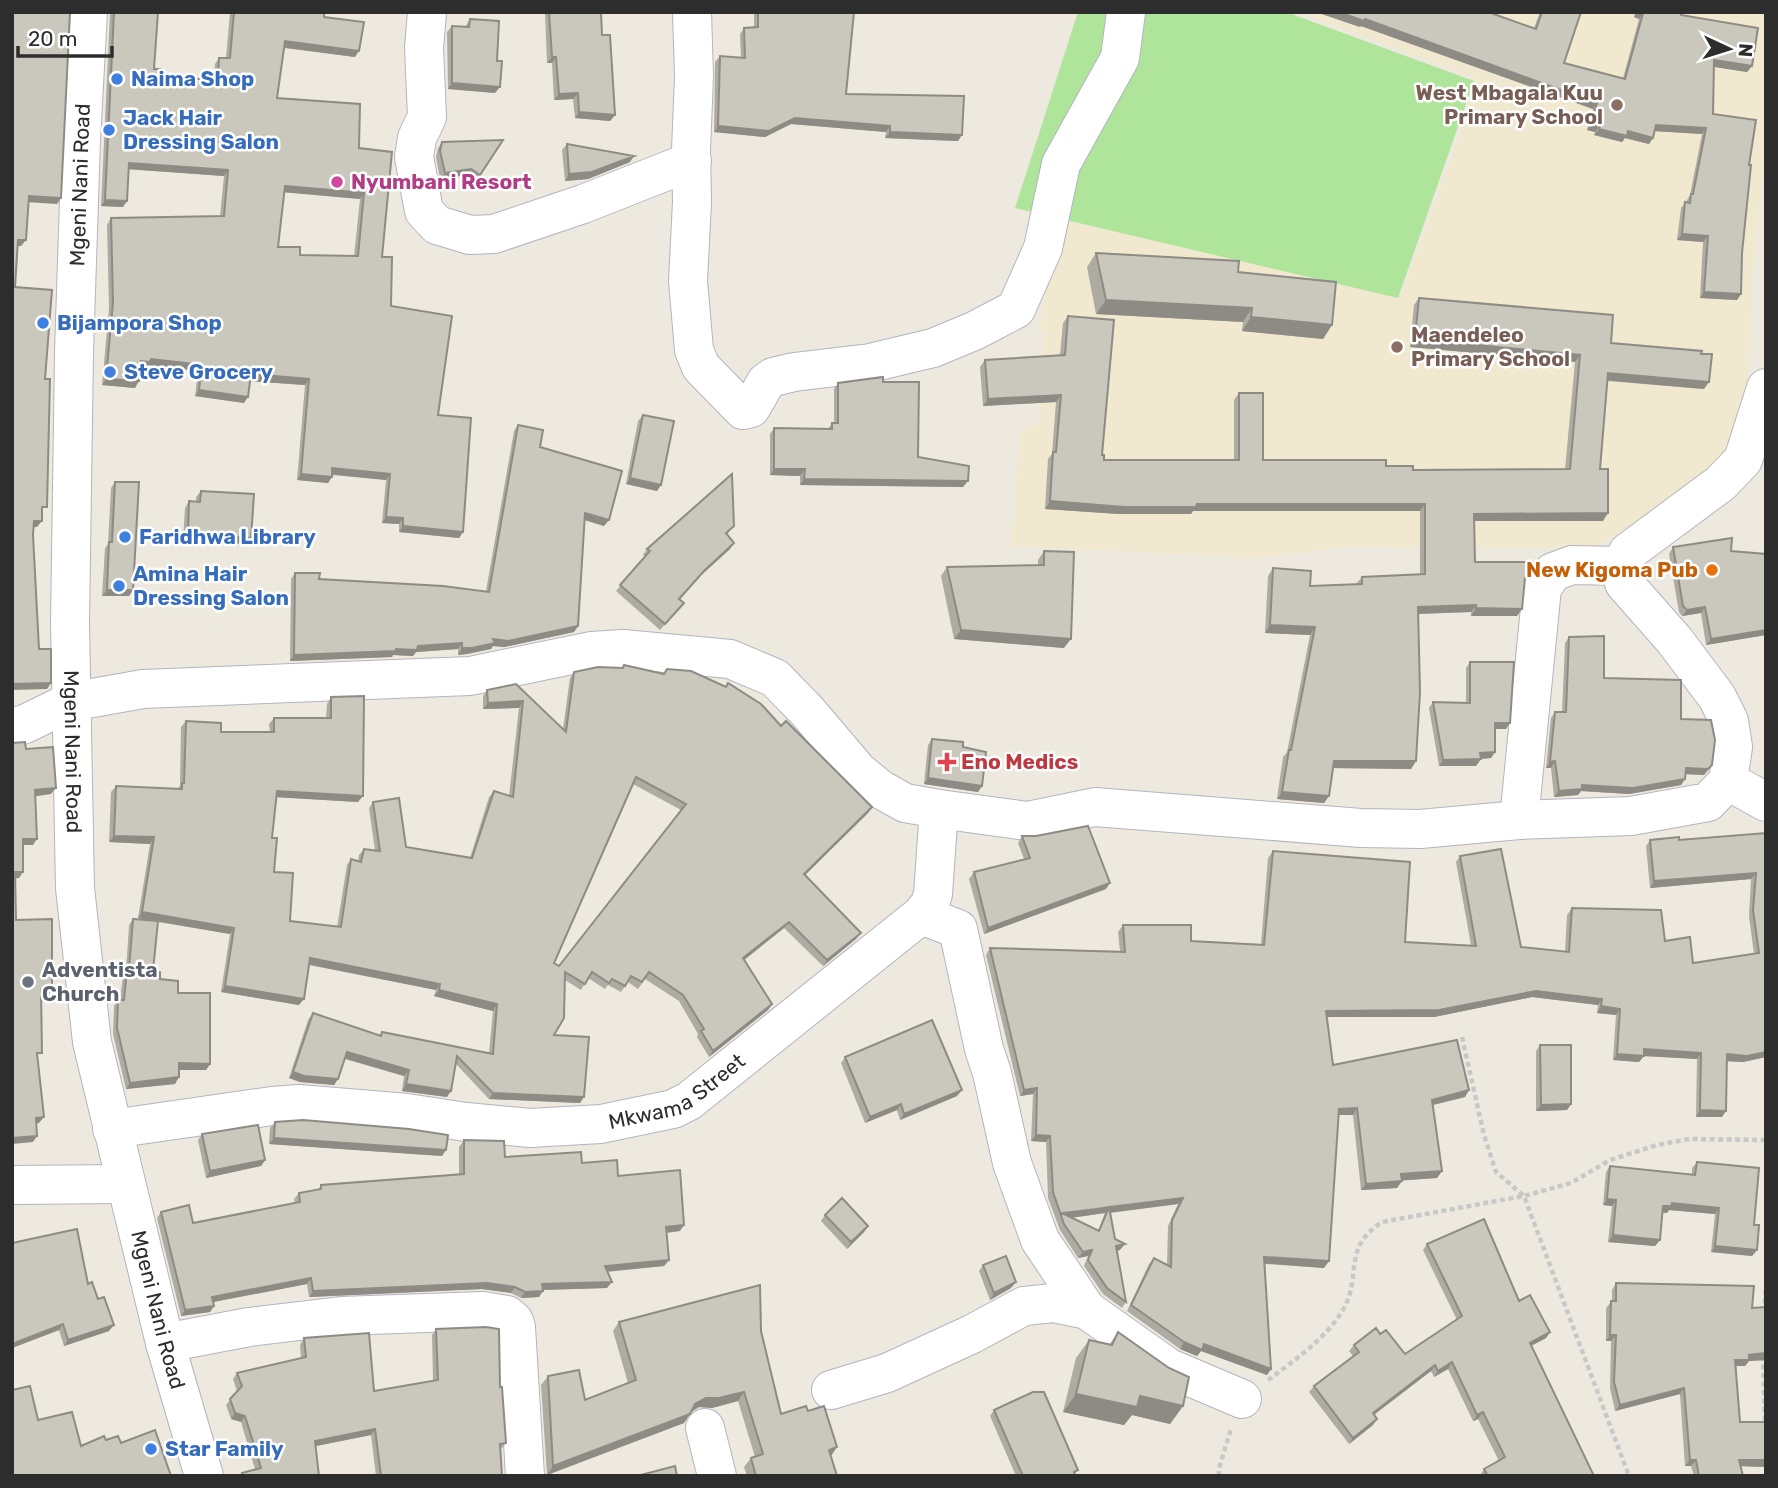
<svg xmlns="http://www.w3.org/2000/svg" width="1778" height="1488" font-family="Rubik,sans-serif">
<style>
.education{fill:#f0e8cf}
.green{fill:#afe59b}
.lines{fill:none;stroke-linecap:round;stroke-linejoin:round}
.minor-casing{stroke:#b3b4c0;stroke-width:40}
.path{stroke:#c8c8c8;stroke-width:4.5;stroke-dasharray:5 3.5;stroke-linecap:butt}
.minor{stroke:#fff;stroke-width:38}
.wall{fill:#aeaba3;fill-rule:evenodd}
.shaded-wall{fill:#8d8b84}
.building{fill:#cac7bd;stroke:#8d8b84;stroke-width:2;fill-rule:evenodd}
.shop-dot{fill:#3f7fe0;stroke:#fff;stroke-width:2.5}
.education-dot{fill:#8d6e63;stroke:#fff;stroke-width:2.5}
.hotel-dot{fill:#d1479c;stroke:#fff;stroke-width:2.5}
.food-dot{fill:#e8710a;stroke:#fff;stroke-width:2.5}
.health-dot{fill:#e0444e;stroke:#fff;stroke-width:2.5}
.worship-dot{fill:#6b7280;stroke:#fff;stroke-width:2.5}
.labels{text-anchor:middle;stroke-width:5;stroke-linejoin:round;paint-order:stroke}
.shop-label{font-size:21px;font-weight:bold;fill:#366cbe;stroke:#fff;text-anchor:start}
.education-label{font-size:21px;font-weight:bold;fill:#785e54;stroke:#fff;text-anchor:end}
.hotel-label{font-size:21px;font-weight:bold;fill:#b23c85;stroke:#fff;text-anchor:start}
.street-label{font-size:21px;fill:#2d2d2d;stroke:#fff}
.food-label{font-size:21px;font-weight:bold;fill:#c56008;stroke:#fff;text-anchor:end}
.health-label{font-size:21px;font-weight:bold;fill:#be3a42;stroke:#fff;text-anchor:start}
.worship-label{font-size:21px;font-weight:bold;fill:#5b616d;stroke:#fff;text-anchor:start}
</style>
<rect width="100%" height="100%" fill="#eee9df"/>
<path class="education" d="M 1296,12 L 1766,12 L 1766,132 L 1754,262 L 1746,418 L 1731,450 L 1699,481 L 1594,548 L 1347,547 L 1263,558 L 1011,546 L 1020,432 L 1040,422 L 1045,334 L 1040,332 L 1053,213 L 1334,283 L 1401,296 L 1456,146 L 1476,78 Z"/>
<path class="green" d="M 1078,12 L 1286,12 L 1474,81 L 1398,298 L 1015,208 Z"/>
<g class="lines">
<g class="minor-casing">
<g id="minor">
<path id="s1" d="M 88,12 L 81,140 L 74,352 L 70,623 L 75,888 L 92,1042 L 165,1343 L 204,1476"/>
<path d="M 427,12 L 424,48 L 427,117 L 417,138 L 414,157 L 424,211 L 437,225 L 470,235 L 494,234 L 583,204 L 692,161"/>
<path d="M 692,12 L 694,76 L 691,150 L 692,202 L 688,281 L 694,350 L 701,367 L 743,410 L 751,408 L 766,382 L 773,377 L 794,372 L 870,363 L 933,348 L 974,331 L 1016,309 L 1043,248 L 1061,164 L 1120,58 L 1126,12"/>
<path d="M 12,728 L 25,724 L 70,702 L 143,689 L 470,676 L 591,651 L 623,649 L 730,659 L 775,678 L 808,712 L 858,771 L 880,789 L 905,803 L 939,809 L 1027,821 L 1095,807 L 1361,828 L 1420,829 L 1519,820 L 1631,816 L 1708,802 L 1728,781 L 1733,747 L 1729,721 L 1717,697 L 1675,641 L 1624,583 L 1621,566 L 1628,552 L 1721,483 L 1743,460 L 1766,388"/>
<path d="M 1728,781 L 1766,802"/>
<path d="M 1519,820 L 1542,588 L 1553,572 L 1572,565 L 1621,566"/>
<path d="M 921,915 L 958,929 L 984,1049 L 992,1073 L 1012,1163 L 1040,1240 L 1087,1310"/>
<path id="s2" d="M 112,1129 L 272,1106 L 299,1104 L 407,1113 L 466,1122 L 530,1128 L 601,1124 L 673,1109 L 689,1101 L 921,915 L 930,904 L 933,894 L 939,809"/>
<path d="M 12,1185 L 125,1184"/>
<path d="M 165,1343 L 249,1327 L 341,1316 L 483,1311 L 507,1315 L 514,1321 L 516,1327 L 525,1476"/>
<path d="M 831,1390 L 887,1373 L 972,1334 L 1024,1306 L 1053,1303 L 1087,1310 L 1169,1368 L 1242,1399"/>
<path d="M 705,1428 L 717,1476"/>
</g>
</g>
<path class="path" d="M 1462,1037 L 1484,1135 L 1496,1172 L 1524,1196 L 1629,1476
M 1764,1312 L 1766,1286
M 1763,1356 L 1765,1428
M 1268,1380 C 1295,1360 1327,1338 1344,1308 C 1362,1274 1342,1248 1382,1222 L 1524,1196 L 1571,1183 L 1610,1160 L 1657,1145 L 1689,1139 L 1766,1140
M 1219,1476 L 1219,1468 L 1231,1429"/>
<use href="#minor" class="minor"/>
</g>
<path class="wall" d="M 158,12 L 154,69 L 161,77 L 214,80 L 215,64 L 219,58 L 226,58 L 230,12 L 324,12 L 324,17 L 355,57 L 284,48 L 277,98 L 359,148 L 382,257 L 391,306 L 438,415 L 463,532 L 459,538 L 399,532 L 399,524 L 382,523 L 386,480 L 332,475 L 328,483 L 297,480 L 305,385 L 250,381 L 244,403 L 195,396 L 198,371 L 148,365 L 146,368 L 140,367 L 135,388 L 102,385 L 109,308 L 107,225 L 111,218 L 220,216 L 224,176 L 129,169 L 123,207 L 101,206 L 110,13 ZM 285,192 L 360,199 L 354,256 L 300,255 L 278,247 Z
M 545,12 L 601,12 L 602,35 L 615,115 L 610,121 L 575,118 L 573,99 L 554,100 L 552,63 L 547,63 Z
M 754,12 L 854,12 L 846,94 L 958,141 L 885,138 L 886,132 L 791,124 L 765,137 L 714,132 L 715,62 L 720,56 L 741,58 L 740,34 L 744,28 L 754,27 Z
M 1316,12 L 1534,28 L 1540,12 L 1581,12 L 1564,63 L 1623,78 L 1639,19 L 1634,17 L 1635,12 L 1681,12 L 1681,15 L 1752,66 L 1747,72 L 1714,67 L 1713,114 L 1749,165 L 1742,253 L 1741,294 L 1737,300 L 1700,298 L 1703,242 L 1677,240 L 1681,208 L 1686,202 L 1690,195 L 1702,134 L 1655,131 L 1649,144 L 1625,138 L 1622,142 L 1594,135 L 1595,132 L 1587,130 L 1593,109 L 1361,26 L 1360,27 Z
M 470,19 L 495,93 L 448,89 L 447,32 L 452,26 L 465,27 Z
M 503,140 L 476,181 L 467,175 L 440,179 L 436,157 L 438,148 L 442,142 Z
M 567,144 L 630,162 L 588,179 L 565,181 L 562,150 Z
M 1096,253 L 1238,272 L 1332,325 L 1323,339 L 1242,331 L 1243,322 L 1096,314 L 1087,267 Z
M 1419,298 L 1611,343 L 1704,389 L 1607,381 L 1600,469 L 1603,521 L 1474,521 L 1475,562 L 1525,578 L 1522,609 L 1517,616 L 1471,616 L 1471,612 L 1418,614 L 1416,761 L 1411,769 L 1333,768 L 1329,796 L 1324,803 L 1277,799 L 1283,757 L 1287,752 L 1310,635 L 1265,633 L 1268,576 L 1273,568 L 1310,586 L 1356,584 L 1362,577 L 1420,575 L 1420,511 L 1193,511 L 1191,514 L 1119,514 L 1045,509 L 1048,459 L 1052,454 L 1056,402 L 983,406 L 980,367 L 985,360 L 1060,355 L 1063,323 L 1068,316 L 1104,460 L 1234,460 L 1234,400 L 1239,393 L 1263,460 L 1386,466 L 1413,470 L 1565,469 L 1575,362 L 1410,347 L 1414,305 Z
M 883,382 L 918,457 L 963,487 L 800,485 L 800,476 L 770,475 L 770,434 L 774,428 L 828,429 L 832,423 L 834,423 L 834,389 L 838,383 Z
M 643,415 L 657,491 L 626,484 L 638,421 Z
M 518,425 L 540,447 L 604,526 L 585,520 L 578,626 L 574,632 L 504,647 L 493,646 L 491,649 L 467,654 L 458,655 L 458,649 L 416,652 L 413,656 L 393,655 L 392,657 L 290,661 L 291,579 L 295,573 L 319,579 L 486,591 L 514,431 Z
M 115,482 L 129,596 L 102,596 L 105,548 L 108,544 L 111,488 Z
M 201,491 L 251,538 L 247,544 L 183,540 L 185,508 L 189,501 L 196,502 L 196,497 Z
M 730,532 L 727,534 L 730,549 L 699,577 L 680,599 L 684,603 L 660,630 L 616,591 L 645,557 L 643,555 L 647,549 Z
M 1673,547 L 1766,554 L 1766,553 L 1766,635 L 1706,645 L 1701,613 L 1682,616 L 1679,612 L 1669,554 Z
M 1044,551 L 1064,648 L 954,639 L 941,576 L 947,567 L 1038,565 L 1038,560 Z
M 1569,637 L 1604,678 L 1681,719 L 1712,765 L 1704,775 L 1685,774 L 1685,779 L 1681,785 L 1629,794 L 1581,791 L 1578,795 L 1554,797 L 1551,768 L 1546,768 L 1551,718 L 1555,712 L 1562,712 L 1565,643 Z
M 1470,662 L 1506,729 L 1495,729 L 1495,752 L 1491,758 L 1481,759 L 1476,766 L 1439,766 L 1429,708 L 1433,702 L 1466,703 L 1466,668 Z
M 624,665 L 663,674 L 667,669 L 781,726 L 872,807 L 868,813 L 805,875 L 861,933 L 856,939 L 823,966 L 784,928 L 744,960 L 772,1004 L 768,1010 L 709,1057 L 697,1037 L 698,1034 L 679,1001 L 645,979 L 638,989 L 628,982 L 621,992 L 608,985 L 605,989 L 588,978 L 581,990 L 565,980 L 554,1035 L 580,1103 L 489,1099 L 456,1064 L 447,1097 L 402,1091 L 404,1076 L 345,1059 L 338,1079 L 334,1085 L 300,1082 L 289,1078 L 308,1020 L 313,1013 L 380,1036 L 382,1032 L 489,1053 L 493,1011 L 434,996 L 436,990 L 309,965 L 299,1005 L 221,992 L 230,934 L 158,922 L 153,971 L 160,979 L 178,993 L 210,1064 L 206,1070 L 179,1070 L 175,1084 L 126,1089 L 113,1034 L 114,1006 L 118,1000 L 120,1000 L 123,975 L 126,971 L 129,925 L 133,919 L 150,921 L 138,918 L 150,844 L 109,842 L 111,792 L 116,786 L 178,789 L 180,785 L 181,727 L 186,721 L 221,732 L 270,732 L 269,724 L 274,718 L 326,718 L 327,704 L 331,697 L 358,802 L 276,797 L 272,838 L 274,872 L 290,921 L 337,927 L 347,865 L 351,859 L 358,861 L 359,855 L 364,849 L 375,850 L 369,808 L 373,802 L 406,847 L 470,858 L 489,797 L 494,791 L 509,796 L 519,708 L 483,709 L 483,696 L 487,690 L 516,684 L 563,729 L 570,678 L 574,672 L 622,668 ZM 633,784 L 681,810 L 559,966 L 554,963 Z
M 932,739 L 963,747 L 982,786 L 978,792 L 924,784 L 928,745 Z
M 1766,833 L 1766,1057 L 1743,1062 L 1727,1061 L 1722,1117 L 1696,1117 L 1697,1059 L 1644,1056 L 1639,1062 L 1613,1060 L 1616,1015 L 1597,1013 L 1598,1005 L 1532,997 L 1434,1017 L 1326,1017 L 1333,1065 L 1469,1090 L 1465,1097 L 1433,1105 L 1442,1171 L 1437,1178 L 1402,1180 L 1397,1188 L 1361,1190 L 1353,1115 L 1339,1115 L 1324,1268 L 1265,1264 L 1271,1369 L 1267,1375 L 1201,1351 L 1197,1356 L 1180,1349 L 1127,1311 L 1149,1264 L 1154,1258 L 1167,1265 L 1168,1226 L 1178,1204 L 1110,1213 L 1115,1239 L 1120,1250 L 1117,1251 L 1126,1302 L 1122,1308 L 1103,1294 L 1084,1266 L 1088,1256 L 1078,1258 L 1060,1230 L 1048,1198 L 1046,1142 L 1031,1141 L 1033,1094 L 1020,1096 L 986,955 L 990,948 L 1120,951 L 1118,932 L 1123,925 L 1191,941 L 1261,944 L 1268,858 L 1273,851 L 1405,942 L 1471,945 L 1456,862 L 1460,856 L 1521,947 L 1565,952 L 1567,915 L 1572,908 L 1665,941 L 1693,963 L 1754,954 L 1749,916 L 1751,879 L 1650,888 L 1646,846 L 1650,840 L 1679,840 ZM 1105,1213 L 1098,1231 L 1071,1218 Z
M 1022,836 L 1106,889 L 984,934 L 969,879 L 974,872 L 1024,859 L 1018,843 Z
M 1540,1045 L 1571,1104 L 1567,1110 L 1536,1111 L 1536,1051 Z
M 845,1057 L 957,1096 L 900,1120 L 897,1110 L 865,1123 L 841,1063 Z
M 275,1122 L 442,1156 L 269,1144 L 270,1128 Z
M 202,1134 L 265,1160 L 261,1166 L 206,1178 L 198,1140 Z
M 464,1140 L 505,1157 L 582,1163 L 618,1176 L 680,1231 L 667,1233 L 669,1260 L 664,1266 L 607,1272 L 607,1288 L 543,1290 L 539,1297 L 521,1298 L 511,1293 L 482,1289 L 309,1297 L 307,1284 L 213,1302 L 214,1306 L 210,1312 L 181,1316 L 157,1218 L 161,1212 L 193,1223 L 295,1203 L 294,1199 L 299,1193 L 318,1190 L 321,1185 L 459,1175 L 459,1147 Z
M 1697,1162 L 1754,1225 L 1757,1250 L 1752,1256 L 1711,1252 L 1715,1214 L 1669,1210 L 1667,1213 L 1662,1212 L 1660,1240 L 1655,1246 L 1608,1242 L 1612,1206 L 1603,1205 L 1606,1172 L 1610,1166 L 1692,1174 L 1692,1168 Z
M 825,1215 L 864,1232 L 847,1249 L 821,1221 Z
M 12,1243 L 88,1284 L 109,1331 L 64,1346 L 59,1330 L 12,1348 Z
M 1427,1244 L 1519,1301 L 1550,1332 L 1546,1338 L 1531,1346 L 1594,1476 L 1480,1476 L 1484,1469 L 1499,1461 L 1478,1419 L 1473,1421 L 1448,1369 L 1434,1377 L 1431,1371 L 1374,1415 L 1377,1419 L 1373,1425 L 1349,1444 L 1309,1392 L 1314,1386 L 1353,1356 L 1349,1351 L 1354,1345 L 1380,1334 L 1405,1354 L 1457,1320 L 1423,1250 Z
M 983,1265 L 1011,1288 L 990,1300 L 979,1271 Z
M 1616,1283 L 1752,1308 L 1766,1307 L 1766,1360 L 1749,1361 L 1745,1366 L 1736,1366 L 1740,1422 L 1766,1422 L 1766,1467 L 1740,1466 L 1743,1476 L 1694,1476 L 1691,1466 L 1685,1466 L 1680,1394 L 1615,1411 L 1610,1388 L 1611,1341 L 1606,1341 L 1606,1308 L 1612,1301 L 1612,1290 Z
M 619,1322 L 761,1331 L 781,1414 L 808,1411 L 831,1456 L 837,1476 L 747,1476 L 744,1467 L 751,1458 L 755,1457 L 738,1401 L 712,1408 L 699,1407 L 691,1412 L 684,1423 L 547,1475 L 541,1385 L 548,1376 L 585,1400 L 628,1383 L 613,1331 Z
M 436,1329 L 500,1387 L 506,1443 L 501,1449 L 500,1449 L 502,1476 L 376,1476 L 371,1435 L 316,1446 L 319,1476 L 240,1476 L 242,1473 L 255,1469 L 241,1422 L 231,1419 L 226,1405 L 237,1391 L 233,1379 L 237,1373 L 301,1358 L 300,1345 L 304,1338 L 374,1391 L 433,1381 L 432,1335 Z
M 1118,1332 L 1183,1406 L 1170,1424 L 1132,1415 L 1124,1425 L 1063,1412 L 1076,1358 L 1089,1340 L 1109,1345 Z
M 994,1410 L 1078,1470 L 1075,1474 L 1075,1476 L 1016,1476 L 990,1416 Z"/>
<path class="shaded-wall" d="M 1316,12 L 1338,12 L 1365,19 L 1597,103 L 1593,109 L 1361,26 L 1360,27 Z
M 1637,12 L 1643,13 L 1639,19 L 1634,17 Z
M 285,41 L 359,51 L 355,57 L 280,47 Z
M 552,57 L 556,57 L 552,63 L 547,63 Z
M 1714,60 L 1752,66 L 1747,72 L 1709,66 Z
M 452,83 L 500,87 L 495,93 L 448,89 Z
M 578,93 L 573,99 L 554,100 L 559,94 Z
M 579,112 L 615,115 L 610,121 L 575,118 Z
M 795,118 L 890,126 L 886,132 L 791,124 L 765,137 L 714,132 L 718,126 Z
M 1591,124 L 1600,126 L 1595,132 L 1587,130 Z
M 1656,125 L 1706,128 L 1702,134 L 1652,131 Z
M 1599,129 L 1628,131 L 1653,138 L 1649,144 L 1625,138 L 1622,142 L 1594,135 Z
M 890,132 L 962,135 L 958,141 L 885,138 Z
M 634,156 L 630,162 L 588,179 L 565,181 L 569,174 Z
M 129,163 L 228,170 L 224,176 L 125,169 Z
M 471,169 L 467,175 L 440,179 L 445,173 Z
M 285,186 L 364,193 L 360,199 L 281,192 Z
M 29,196 L 61,198 L 57,204 L 25,202 Z
M 105,200 L 127,201 L 123,207 L 101,206 Z
M 1682,234 L 1708,236 L 1703,242 L 1677,240 Z
M 18,240 L 26,240 L 21,246 L 14,246 Z
M 1704,292 L 1741,294 L 1737,300 L 1700,298 Z
M 1106,300 L 1252,308 L 1243,322 L 1096,314 Z
M 1251,317 L 1332,325 L 1323,339 L 1242,331 Z
M 1415,339 L 1580,355 L 1575,362 L 1410,347 Z
M 151,359 L 202,365 L 198,371 L 148,365 L 146,368 L 136,367 L 141,361 Z
M 1608,373 L 1709,382 L 1704,389 L 1603,380 Z
M 251,374 L 309,379 L 305,385 L 247,381 Z
M 106,379 L 139,381 L 135,388 L 102,385 Z
M 199,390 L 248,397 L 244,403 L 195,396 Z
M 1061,395 L 1056,402 L 983,406 L 988,399 Z
M 332,468 L 390,474 L 386,480 L 328,474 Z
M 774,469 L 805,469 L 800,476 L 770,475 Z
M 301,474 L 332,477 L 328,483 L 297,480 Z
M 630,478 L 661,485 L 657,491 L 626,484 Z
M 804,479 L 968,481 L 963,487 L 800,485 Z
M 1050,501 L 1197,504 L 1425,504 L 1420,511 L 1193,511 L 1191,514 L 1119,514 L 1045,509 Z
M 585,513 L 609,520 L 604,526 L 581,519 Z
M 1608,513 L 1603,521 L 1469,521 L 1474,514 Z
M 386,517 L 403,518 L 399,524 L 382,523 Z
M 34,521 L 42,521 L 37,527 L 30,527 Z
M 403,526 L 463,532 L 459,538 L 399,532 Z
M 188,534 L 251,538 L 247,544 L 183,540 Z
M 734,543 L 730,549 L 699,577 L 675,605 L 704,571 Z
M 107,590 L 133,590 L 129,596 L 102,596 Z
M 1476,605 L 1471,612 L 1413,614 L 1418,607 Z
M 1705,607 L 1701,613 L 1682,616 L 1687,610 Z
M 1476,608 L 1522,609 L 1517,616 L 1471,616 Z
M 1270,625 L 1315,627 L 1310,635 L 1265,633 Z
M 578,626 L 574,632 L 504,647 L 493,646 L 491,649 L 467,654 L 458,655 L 462,648 L 493,639 Z
M 961,630 L 1071,639 L 1064,648 L 954,639 Z
M 1766,630 L 1766,635 L 1706,645 L 1711,639 Z
M 462,643 L 458,649 L 416,652 L 413,656 L 393,655 L 392,657 L 290,661 L 294,655 L 396,649 L 418,646 Z
M 51,683 L 47,689 L 12,690 L 12,684 Z
M 523,701 L 519,708 L 483,709 L 488,703 Z
M 1495,723 L 1510,723 L 1506,729 L 1491,729 Z
M 1495,752 L 1491,758 L 1476,759 L 1480,753 Z
M 1481,759 L 1476,766 L 1439,766 L 1443,760 Z
M 1334,761 L 1416,761 L 1411,769 L 1329,768 Z
M 1555,761 L 1551,768 L 1546,768 L 1550,762 Z
M 1712,765 L 1704,775 L 1682,774 L 1686,768 Z
M 928,778 L 982,786 L 978,792 L 924,784 Z
M 1685,779 L 1681,785 L 1629,794 L 1581,791 L 1578,795 L 1554,797 L 1559,791 L 1582,785 Z
M 56,788 L 51,794 L 31,797 L 35,790 Z
M 277,791 L 363,796 L 358,802 L 273,797 Z
M 1282,792 L 1329,796 L 1324,803 L 1277,799 Z
M 872,807 L 868,813 L 800,880 L 804,874 Z
M 114,836 L 154,837 L 150,844 L 109,842 Z
M 23,839 L 37,839 L 33,845 L 19,845 Z
M 15,872 L 23,872 L 19,878 L 12,879 Z
M 1756,873 L 1751,879 L 1650,888 L 1654,881 Z
M 1110,883 L 1106,889 L 984,934 L 988,928 Z
M 142,912 L 234,928 L 230,934 L 138,918 Z
M 789,922 L 784,928 L 739,964 L 743,958 Z
M 861,933 L 856,939 L 823,966 L 827,960 Z
M 310,958 L 440,984 L 436,990 L 306,964 Z
M 225,986 L 304,999 L 299,1005 L 221,992 Z
M 41,990 L 52,990 L 48,996 L 37,996 Z
M 439,990 L 497,1004 L 493,1011 L 434,996 Z
M 1536,991 L 1602,999 L 1598,1005 L 1532,997 L 1434,1017 L 1321,1017 L 1326,1011 Z
M 772,1004 L 768,1010 L 709,1057 L 713,1051 Z
M 1601,1006 L 1620,1009 L 1616,1015 L 1597,1013 Z
M 1644,1049 L 1701,1053 L 1697,1059 L 1644,1056 L 1639,1062 L 1613,1060 L 1617,1054 Z
M 347,1052 L 409,1070 L 404,1076 L 343,1058 Z
M 1766,1052 L 1766,1057 L 1743,1062 L 1723,1061 L 1727,1054 Z
M 179,1063 L 210,1064 L 206,1070 L 175,1070 Z
M 293,1072 L 338,1079 L 334,1085 L 300,1082 L 289,1078 Z
M 179,1077 L 175,1084 L 126,1089 L 130,1083 Z
M 406,1084 L 451,1091 L 447,1097 L 402,1091 Z
M 1037,1088 L 1033,1094 L 1020,1096 L 1024,1090 Z
M 962,1090 L 957,1096 L 900,1120 L 904,1114 Z
M 1469,1090 L 1465,1097 L 1428,1106 L 1432,1100 Z
M 493,1093 L 584,1097 L 580,1103 L 489,1099 Z
M 901,1104 L 897,1110 L 865,1123 L 870,1117 Z
M 1571,1104 L 1567,1110 L 1536,1111 L 1541,1105 Z
M 1357,1108 L 1353,1115 L 1335,1115 L 1339,1109 Z
M 1700,1110 L 1726,1111 L 1722,1117 L 1696,1117 Z
M 44,1117 L 39,1123 L 31,1124 L 36,1118 Z
M 1036,1135 L 1050,1136 L 1046,1142 L 1031,1141 Z
M 37,1136 L 33,1142 L 12,1144 L 12,1138 Z
M 274,1138 L 446,1150 L 442,1156 L 269,1144 Z
M 265,1160 L 261,1166 L 206,1178 L 210,1171 Z
M 1442,1171 L 1437,1178 L 1396,1181 L 1401,1174 Z
M 1402,1181 L 1397,1188 L 1361,1190 L 1366,1184 Z
M 1183,1198 L 1178,1204 L 1107,1213 L 1109,1207 Z
M 1607,1199 L 1616,1200 L 1612,1206 L 1603,1205 Z
M 1672,1203 L 1719,1208 L 1715,1214 L 1669,1210 L 1667,1213 L 1659,1212 L 1663,1206 Z
M 1109,1207 L 1105,1213 L 1062,1219 L 1062,1213 Z
M 684,1225 L 680,1231 L 662,1233 L 666,1227 Z
M 868,1226 L 864,1232 L 847,1249 L 851,1242 Z
M 1613,1235 L 1660,1240 L 1655,1246 L 1608,1242 Z
M 1125,1244 L 1120,1250 L 1112,1252 L 1116,1246 Z
M 1715,1246 L 1757,1250 L 1752,1256 L 1711,1252 Z
M 1092,1250 L 1088,1256 L 1078,1258 L 1083,1252 Z
M 1264,1257 L 1329,1261 L 1324,1268 L 1260,1263 Z
M 669,1260 L 664,1266 L 600,1272 L 605,1266 Z
M 311,1278 L 307,1284 L 208,1303 L 212,1297 Z
M 612,1282 L 607,1288 L 538,1290 L 542,1284 Z
M 1016,1282 L 1011,1288 L 990,1300 L 994,1293 Z
M 487,1283 L 515,1287 L 511,1293 L 482,1289 L 309,1297 L 313,1291 Z
M 543,1291 L 539,1297 L 521,1298 L 525,1292 Z
M 214,1306 L 210,1312 L 181,1316 L 185,1310 Z
M 63,1324 L 59,1330 L 12,1348 L 12,1344 Z
M 114,1325 L 109,1331 L 64,1346 L 68,1340 Z
M 1550,1332 L 1546,1338 L 1525,1349 L 1530,1343 Z
M 1610,1335 L 1616,1335 L 1611,1341 L 1606,1341 Z
M 1184,1342 L 1204,1344 L 1271,1369 L 1267,1375 L 1201,1351 L 1197,1356 L 1180,1349 Z
M 1766,1353 L 1766,1360 L 1749,1361 L 1745,1366 L 1731,1366 L 1735,1360 L 1749,1355 Z
M 1452,1362 L 1448,1369 L 1434,1377 L 1438,1371 Z
M 1435,1365 L 1431,1371 L 1368,1419 L 1373,1413 Z
M 1684,1388 L 1680,1394 L 1615,1411 L 1620,1405 Z
M 744,1392 L 738,1401 L 712,1408 L 699,1407 L 688,1414 L 695,1404 L 706,1398 Z
M 1076,1394 L 1140,1396 L 1183,1406 L 1170,1424 L 1132,1415 L 1124,1425 L 1063,1412 Z
M 1483,1412 L 1478,1419 L 1473,1421 L 1477,1415 Z
M 235,1413 L 245,1416 L 241,1422 L 231,1419 Z
M 690,1414 L 684,1423 L 547,1475 L 553,1466 Z
M 1377,1419 L 1373,1425 L 1349,1444 L 1353,1438 Z
M 375,1429 L 371,1435 L 311,1447 L 315,1441 Z
M 837,1447 L 831,1456 L 829,1450 Z
M 1690,1460 L 1696,1460 L 1691,1466 L 1685,1466 Z
M 1739,1460 L 1766,1460 L 1766,1467 L 1734,1466 Z"/>
<path class="building" d="M 12,12 L 70,12 L 61,198 L 29,196 L 26,240 L 18,240 L 15,287 L 52,290 L 45,379 L 50,379 L 47,507 L 42,507 L 42,521 L 34,521 L 33,535 L 39,649 L 51,649 L 51,683 L 12,684 Z
M 114,12 L 158,12 L 154,69 L 161,69 L 161,77 L 218,80 L 219,58 L 230,58 L 234,12 L 324,12 L 324,17 L 364,22 L 359,51 L 285,41 L 277,98 L 360,104 L 359,148 L 392,152 L 382,257 L 392,257 L 391,306 L 452,316 L 438,415 L 471,418 L 463,532 L 403,526 L 403,518 L 386,517 L 390,474 L 332,468 L 332,477 L 301,474 L 309,379 L 251,374 L 248,397 L 199,390 L 202,365 L 151,359 L 150,362 L 141,361 L 139,381 L 106,379 L 113,302 L 111,218 L 224,216 L 228,170 L 129,163 L 127,201 L 105,200 ZM 285,186 L 364,193 L 358,256 L 300,255 L 300,247 L 278,247 Z
M 549,12 L 601,12 L 602,35 L 610,35 L 615,115 L 579,112 L 578,93 L 559,94 L 556,57 L 552,57 Z
M 758,12 L 854,12 L 846,94 L 964,96 L 962,135 L 890,132 L 890,126 L 795,118 L 769,131 L 718,126 L 720,56 L 745,58 L 744,28 L 758,27 Z
M 1338,12 L 1488,12 L 1536,29 L 1542,12 L 1581,12 L 1564,63 L 1625,79 L 1643,13 L 1642,12 L 1681,12 L 1681,15 L 1758,28 L 1752,66 L 1714,60 L 1713,114 L 1756,120 L 1749,165 L 1751,165 L 1742,253 L 1741,294 L 1704,292 L 1708,236 L 1682,234 L 1685,202 L 1690,203 L 1691,194 L 1693,194 L 1706,128 L 1656,125 L 1653,138 L 1628,131 L 1627,136 L 1599,129 L 1600,126 L 1591,124 L 1597,103 L 1365,19 L 1364,21 Z
M 470,19 L 499,21 L 497,61 L 502,61 L 500,87 L 452,83 L 452,26 L 469,27 Z
M 503,140 L 480,175 L 471,169 L 445,173 L 440,151 L 442,142 Z
M 567,144 L 634,156 L 592,172 L 569,174 Z
M 1096,253 L 1239,261 L 1238,272 L 1336,282 L 1332,325 L 1251,317 L 1252,308 L 1106,300 Z
M 1419,298 L 1613,315 L 1611,343 L 1702,351 L 1701,354 L 1712,354 L 1709,382 L 1608,373 L 1600,469 L 1608,469 L 1608,513 L 1474,514 L 1475,562 L 1534,562 L 1525,578 L 1522,609 L 1476,608 L 1476,605 L 1418,607 L 1420,692 L 1416,761 L 1334,761 L 1329,796 L 1282,792 L 1289,750 L 1291,750 L 1315,627 L 1270,625 L 1273,568 L 1311,571 L 1310,586 L 1362,584 L 1362,577 L 1425,574 L 1425,504 L 1197,504 L 1196,507 L 1124,507 L 1050,501 L 1053,452 L 1056,452 L 1061,395 L 988,399 L 985,360 L 1065,355 L 1068,316 L 1114,320 L 1102,455 L 1104,455 L 1104,460 L 1239,460 L 1239,393 L 1263,393 L 1263,460 L 1386,460 L 1386,466 L 1413,466 L 1413,470 L 1570,469 L 1580,355 L 1415,339 Z
M 883,377 L 883,382 L 919,382 L 918,457 L 969,466 L 968,481 L 804,479 L 805,469 L 774,469 L 774,428 L 832,429 L 832,423 L 838,423 L 838,383 Z
M 643,415 L 674,421 L 661,485 L 630,478 Z
M 518,425 L 543,430 L 540,447 L 622,471 L 609,520 L 585,513 L 578,626 L 508,641 L 493,639 L 495,643 L 472,648 L 462,648 L 462,643 L 418,646 L 417,650 L 396,649 L 396,651 L 294,655 L 295,573 L 320,573 L 319,579 L 443,586 L 489,592 Z
M 732,474 L 734,526 L 726,533 L 734,543 L 704,571 L 679,599 L 684,603 L 665,624 L 620,585 L 650,551 L 647,549 Z
M 115,482 L 139,482 L 133,590 L 107,590 L 109,542 L 112,542 Z
M 201,491 L 254,494 L 251,538 L 188,534 L 189,501 L 200,502 Z
M 1732,538 L 1731,551 L 1766,554 L 1766,630 L 1711,639 L 1705,607 L 1687,610 L 1683,606 L 1673,547 Z
M 1044,551 L 1074,552 L 1071,639 L 961,630 L 947,567 L 1044,565 Z
M 1604,636 L 1604,678 L 1681,680 L 1681,719 L 1711,720 L 1715,740 L 1712,765 L 1708,769 L 1686,768 L 1685,779 L 1633,788 L 1582,785 L 1582,789 L 1559,791 L 1555,761 L 1550,762 L 1555,712 L 1566,712 L 1569,637 Z
M 1470,662 L 1514,662 L 1510,723 L 1495,723 L 1495,752 L 1480,753 L 1481,759 L 1443,760 L 1433,702 L 1470,703 Z
M 624,665 L 664,674 L 667,669 L 691,671 L 726,687 L 728,683 L 761,704 L 781,726 L 786,721 L 872,807 L 804,874 L 861,933 L 827,960 L 789,922 L 743,958 L 772,1004 L 713,1051 L 701,1031 L 704,1029 L 683,995 L 649,972 L 642,982 L 631,976 L 625,986 L 612,979 L 609,983 L 592,972 L 585,984 L 565,972 L 564,1018 L 554,1035 L 589,1037 L 584,1097 L 493,1093 L 457,1056 L 451,1091 L 406,1084 L 409,1070 L 347,1052 L 338,1079 L 304,1076 L 293,1072 L 313,1013 L 381,1036 L 382,1032 L 493,1054 L 497,1004 L 439,990 L 440,984 L 310,958 L 304,999 L 225,986 L 234,928 L 142,912 L 154,837 L 114,836 L 116,786 L 182,789 L 182,783 L 184,783 L 186,721 L 221,723 L 221,732 L 274,732 L 274,718 L 331,718 L 331,697 L 364,696 L 363,796 L 277,791 L 272,838 L 277,838 L 274,872 L 293,873 L 290,921 L 341,927 L 351,859 L 361,862 L 364,849 L 380,851 L 373,802 L 399,798 L 406,847 L 472,858 L 494,791 L 513,797 L 523,701 L 488,703 L 487,690 L 516,684 L 566,732 L 574,672 L 598,667 L 623,668 ZM 636,777 L 686,804 L 559,966 L 554,963 Z
M 932,739 L 963,742 L 963,747 L 986,752 L 982,786 L 928,778 Z
M 25,742 L 26,749 L 53,747 L 56,788 L 35,790 L 37,839 L 23,839 L 23,872 L 15,872 L 16,920 L 52,919 L 52,990 L 41,990 L 42,1053 L 37,1053 L 44,1117 L 36,1118 L 37,1136 L 12,1138 L 12,743 Z
M 1088,826 L 1110,883 L 988,928 L 974,872 L 1030,858 L 1022,836 L 1036,836 Z
M 1766,833 L 1766,1052 L 1747,1056 L 1727,1054 L 1726,1111 L 1700,1110 L 1701,1053 L 1644,1049 L 1644,1056 L 1617,1054 L 1620,1009 L 1601,1006 L 1602,999 L 1536,991 L 1439,1010 L 1326,1011 L 1333,1065 L 1457,1040 L 1469,1090 L 1432,1100 L 1442,1171 L 1401,1174 L 1402,1181 L 1366,1184 L 1357,1108 L 1339,1109 L 1329,1261 L 1264,1257 L 1271,1369 L 1204,1344 L 1202,1350 L 1184,1342 L 1131,1305 L 1154,1258 L 1171,1267 L 1172,1220 L 1183,1198 L 1109,1207 L 1115,1239 L 1125,1244 L 1116,1246 L 1126,1302 L 1107,1288 L 1088,1260 L 1092,1250 L 1083,1252 L 1064,1224 L 1053,1192 L 1050,1136 L 1036,1135 L 1037,1088 L 1024,1090 L 990,948 L 1125,952 L 1123,925 L 1191,925 L 1191,941 L 1264,945 L 1273,851 L 1410,862 L 1405,942 L 1476,946 L 1460,856 L 1501,849 L 1521,947 L 1569,952 L 1572,908 L 1661,910 L 1665,941 L 1690,937 L 1693,963 L 1759,953 L 1753,910 L 1756,873 L 1654,881 L 1650,840 L 1679,837 L 1679,840 ZM 1109,1207 L 1099,1231 L 1062,1213 L 1097,1209 Z
M 133,919 L 158,921 L 153,971 L 160,972 L 160,979 L 178,981 L 178,993 L 210,993 L 210,1064 L 179,1063 L 179,1077 L 130,1083 L 117,1028 L 118,1000 L 124,1000 L 127,969 L 129,969 Z
M 932,1020 L 962,1090 L 904,1114 L 901,1104 L 870,1117 L 845,1057 Z
M 1540,1045 L 1571,1045 L 1571,1104 L 1541,1105 Z
M 303,1120 L 409,1129 L 448,1135 L 446,1150 L 274,1138 L 275,1122 Z
M 258,1125 L 265,1160 L 210,1171 L 202,1134 Z
M 464,1140 L 504,1141 L 505,1157 L 581,1152 L 582,1163 L 617,1160 L 618,1176 L 680,1170 L 684,1225 L 666,1227 L 669,1260 L 605,1266 L 612,1282 L 542,1284 L 543,1291 L 525,1292 L 515,1287 L 487,1283 L 313,1291 L 311,1278 L 212,1297 L 214,1306 L 185,1310 L 161,1212 L 189,1205 L 193,1223 L 300,1202 L 299,1193 L 321,1189 L 321,1185 L 464,1174 Z
M 1697,1162 L 1759,1168 L 1754,1225 L 1759,1225 L 1757,1250 L 1715,1246 L 1719,1208 L 1672,1203 L 1671,1206 L 1663,1206 L 1660,1240 L 1613,1235 L 1616,1200 L 1607,1199 L 1610,1166 L 1695,1175 Z
M 842,1198 L 868,1226 L 851,1242 L 825,1215 Z
M 1484,1219 L 1519,1301 L 1530,1295 L 1550,1332 L 1530,1343 L 1594,1476 L 1488,1476 L 1484,1469 L 1505,1457 L 1483,1412 L 1477,1415 L 1452,1362 L 1438,1371 L 1435,1365 L 1373,1413 L 1377,1419 L 1353,1438 L 1314,1386 L 1359,1352 L 1354,1345 L 1376,1328 L 1380,1334 L 1386,1330 L 1405,1354 L 1462,1316 L 1427,1244 Z
M 77,1229 L 88,1284 L 92,1282 L 98,1299 L 104,1297 L 114,1325 L 68,1340 L 63,1324 L 12,1344 L 12,1243 Z
M 1006,1256 L 1016,1282 L 994,1293 L 983,1265 Z
M 1616,1283 L 1754,1286 L 1752,1308 L 1766,1307 L 1766,1353 L 1749,1355 L 1749,1360 L 1735,1360 L 1740,1422 L 1766,1422 L 1766,1460 L 1739,1460 L 1743,1476 L 1699,1476 L 1696,1460 L 1690,1460 L 1684,1388 L 1620,1405 L 1614,1382 L 1616,1335 L 1610,1335 L 1611,1301 L 1616,1301 Z
M 760,1285 L 761,1331 L 781,1414 L 806,1406 L 808,1411 L 824,1406 L 837,1447 L 829,1450 L 837,1476 L 756,1476 L 751,1458 L 763,1454 L 744,1392 L 719,1398 L 706,1398 L 695,1404 L 690,1414 L 553,1466 L 548,1376 L 579,1370 L 585,1400 L 636,1380 L 619,1322 Z
M 486,1327 L 499,1329 L 500,1387 L 502,1387 L 506,1443 L 500,1444 L 502,1476 L 381,1476 L 375,1429 L 315,1441 L 319,1476 L 243,1476 L 242,1473 L 261,1468 L 245,1416 L 235,1413 L 230,1399 L 242,1386 L 237,1373 L 306,1357 L 304,1338 L 369,1333 L 374,1391 L 438,1380 L 436,1329 Z
M 1118,1332 L 1169,1368 L 1189,1377 L 1183,1406 L 1140,1396 L 1137,1407 L 1076,1394 L 1089,1340 L 1112,1345 Z
M 30,1386 L 38,1420 L 72,1412 L 81,1446 L 104,1436 L 106,1440 L 118,1436 L 121,1443 L 155,1430 L 171,1476 L 12,1476 L 12,1390 Z
M 1033,1392 L 1044,1392 L 1078,1470 L 1074,1472 L 1075,1476 L 1023,1476 L 994,1410 Z
M 675,1466 L 677,1476 L 637,1476 Z"/>
<g class="shop-dot">
<circle cx="117" cy="79" r="7"/>
<circle cx="109" cy="130" r="7"/>
<circle cx="43" cy="323" r="7"/>
<circle cx="110" cy="372" r="7"/>
<circle cx="125" cy="537" r="7"/>
<circle cx="119" cy="586" r="7"/>
<circle cx="151" cy="1449" r="7"/>
</g>
<g class="education-dot">
<circle cx="1617" cy="105" r="7"/>
<circle cx="1397" cy="347" r="7"/>
</g>
<circle class="hotel-dot" cx="337" cy="182" r="7"/>
<circle class="food-dot" cx="1712" cy="570" r="7"/>
<path class="health-dot" d="M943.5 751.5h7v7h7v7h-7v7h-7v-7h-7v-7h7z"/>
<circle class="worship-dot" cx="28" cy="982" r="7"/>
<g class="labels">
<g class="shop-label">
<text x="131" y="86">Naima Shop</text>
<text x="123" y="125">Jack Hair<tspan x="123" dy="24">Dressing Salon</tspan></text>
<text x="57" y="330">Bijampora Shop</text>
<text x="124" y="379">Steve Grocery</text>
<text x="139" y="544">Faridhwa Library</text>
<text x="133" y="581">Amina Hair<tspan x="133" dy="24">Dressing Salon</tspan></text>
<text x="165" y="1456">Star Family</text>
</g>
<g class="education-label">
<text x="1603" y="100">West Mbagala Kuu<tspan x="1603" dy="24">Primary School</tspan></text>
<text x="1411" y="342" text-anchor="start">Maendeleo<tspan x="1411" dy="24">Primary School</tspan></text>
</g>
<g class="hotel-label">
<text x="351" y="189">Nyumbani Resort</text>
</g>
<g class="street-label">
<text transform="translate(80 185) rotate(-88)" y="7">Mgeni Nani Road</text>
<text dy="7" stroke="none"><textPath href="#s1" startOffset="740">Mgeni Nani Road</textPath></text>
<text dy="7" stroke="none"><textPath href="#s2" startOffset="576">Mkwama Street</textPath></text>
<text dy="7" stroke="none"><textPath href="#s1" startOffset="1307">Mgeni Nani Road</textPath></text>
</g>
<g class="food-label">
<text x="1698" y="577">New Kigoma Pub</text>
</g>
<g class="health-label">
<text x="961" y="769">Eno Medics</text>
</g>
<g class="worship-label">
<text x="42" y="977">Adventista<tspan x="42" dy="24">Church</tspan></text>
</g>
</g>
<rect width="1778" height="1488" fill="none" stroke="#2d2d2d" stroke-width="28"/>
<g transform="translate(1729 49) rotate(94)" stroke="#ffffff" stroke-width="5" paint-order="stroke">
<path d="M0-5L12 26L0 18L-12 26Z" fill="#2d2d2d"/>
<text y="-10" font-size="19" font-weight="bold" text-anchor="middle" fill="#2d2d2d">N</text>
</g>
<path d="M18 46v10h94v-10" fill="none" stroke="#2d2d2d" stroke-width="3.5"/>
<text x="28" y="46" font-size="21" fill="#2d2d2d" stroke="#ffffff" stroke-width="5" paint-order="stroke">20 m</text>
</svg>
